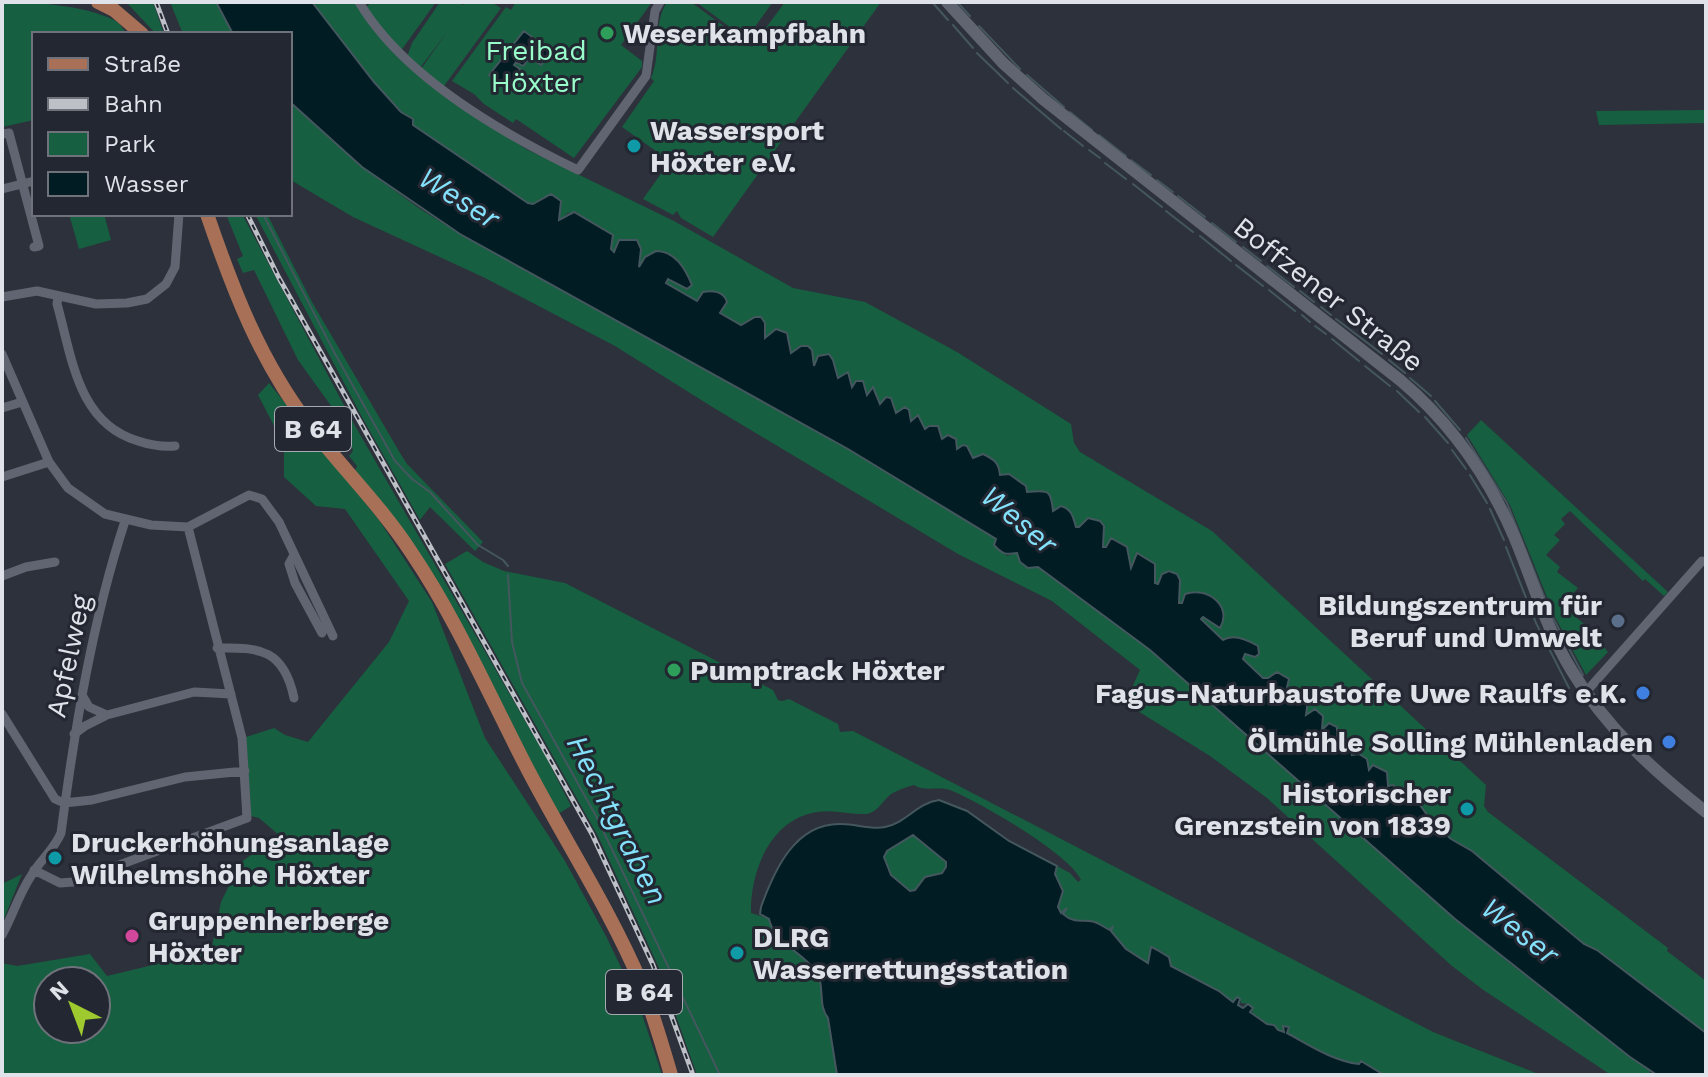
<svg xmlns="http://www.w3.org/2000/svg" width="1708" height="1077" font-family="'Work Sans',sans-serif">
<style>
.green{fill:#165f41;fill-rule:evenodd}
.water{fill:#021c23;stroke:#45575e;stroke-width:2;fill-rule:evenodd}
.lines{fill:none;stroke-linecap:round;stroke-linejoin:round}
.stream{stroke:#45575e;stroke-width:2}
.street{stroke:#616571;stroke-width:9}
.secondary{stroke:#616571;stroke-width:12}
.primary{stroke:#a87057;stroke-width:14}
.rail-casing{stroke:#bdc0c7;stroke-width:5}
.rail{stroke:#232731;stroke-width:2;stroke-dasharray:6;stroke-linecap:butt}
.leisure-dot{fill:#2e9e5b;stroke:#232731;stroke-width:3}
.culture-dot{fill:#0f9aa8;stroke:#232731;stroke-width:3}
.service-dot{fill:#5c6f8a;stroke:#232731;stroke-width:3}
.shop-dot{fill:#3f7fe0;stroke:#232731;stroke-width:3}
.hotel-dot{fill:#d1479c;stroke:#232731;stroke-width:3}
.labels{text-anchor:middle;stroke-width:6;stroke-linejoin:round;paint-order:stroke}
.shield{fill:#232731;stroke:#a7aab2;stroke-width:2}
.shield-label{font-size:26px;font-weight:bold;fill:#e0e2e9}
.poi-label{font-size:28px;font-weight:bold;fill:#e0e2e9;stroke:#232731;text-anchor:start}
.park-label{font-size:28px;fill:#98fdcb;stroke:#232731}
.street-label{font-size:28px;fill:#e0e2e9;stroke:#232731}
.water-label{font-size:30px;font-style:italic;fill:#84e1fb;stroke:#232731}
</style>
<rect width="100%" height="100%" fill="#2d313b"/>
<path class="green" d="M 2,2 C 36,2 83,5 114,20 C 120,23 123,29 127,34 L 34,34 L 34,120 L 2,127 Z
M 126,2 L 153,2 L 164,34 L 156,34 Z
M 170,2 L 216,2 L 233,34 L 183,34 Z
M 312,2 L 356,2 L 376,32 L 399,58 L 441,92 L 526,149 L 674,221 L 793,288 L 865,302 L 957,352 L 1071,424 L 1074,443 L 1080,452 L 1212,531 L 1486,785 L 1484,806 L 1488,812 L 1668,948 L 1667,951 L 1706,981 L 1706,1033 L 1597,950 L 1584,944 L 1472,851 L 1451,839 L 1433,823 L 1417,801 L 1406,800 L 1403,793 L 1394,785 L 1388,786 L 1386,772 L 1373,765 L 1369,770 L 1367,759 L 1359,754 L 1352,755 L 1349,744 L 1343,740 L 1337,743 L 1337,727 L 1329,723 L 1323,730 L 1323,716 L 1315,709 L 1306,715 L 1308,701 L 1304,693 L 1295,689 L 1285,695 L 1289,679 L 1277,672 L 1268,678 L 1263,678 L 1243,659 L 1245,654 L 1256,657 L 1259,654 L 1258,646 C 1248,640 1234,633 1224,640 L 1201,619 L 1203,616 L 1219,627 C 1233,607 1207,586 1185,594 L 1182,603 L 1179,604 L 1180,580 L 1177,574 L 1169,571 L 1162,574 L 1158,585 L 1155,583 L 1155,564 L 1137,553 L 1132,568 L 1127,547 L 1111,538 L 1106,547 L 1103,547 L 1104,526 L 1100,521 L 1088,518 L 1079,527 L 1075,527 C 1073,516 1072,509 1061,506 L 1053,511 C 1050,497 1052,495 1038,490 L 1030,494 L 1027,492 L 1026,486 L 1009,474 L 1000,476 C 999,463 994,459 982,454 L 973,458 L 966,446 L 957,450 L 956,439 L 948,435 L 942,439 L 938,426 L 930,426 L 925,429 L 918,415 L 911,422 L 909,410 L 905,407 L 895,413 L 891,398 L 886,397 L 880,404 L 873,387 L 867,396 L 863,381 L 857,381 L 853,387 L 848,372 L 838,378 L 833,360 L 829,355 L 818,356 L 814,366 L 812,350 L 808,346 L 801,346 L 791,353 L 787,334 L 775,329 L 765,338 L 765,323 L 761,317 L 755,317 L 742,325 L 720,313 L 727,302 C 724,291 712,290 703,292 L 697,301 L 666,283 L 668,279 L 687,289 L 692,285 C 686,268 675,251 656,251 L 645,257 L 641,267 L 638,267 L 641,249 L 637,240 L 619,240 L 614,252 L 611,249 L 613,235 L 574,212 L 568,213 L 559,220 L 561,201 L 551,194 L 533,204 L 528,203 L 413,125 L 413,118 L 402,112 L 374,82 Z
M 372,2 L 436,2 L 400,52 L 365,8 Z
M 440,2 L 458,2 L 463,5 L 466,2 L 491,2 L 501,8 L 444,86 L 421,69 L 447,32 L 420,68 L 407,57 L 412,43 Z
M 516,2 L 652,2 L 621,45 L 642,61 L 642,67 L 574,158 L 516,119 L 513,123 L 484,104 L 474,94 L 452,81 L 506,7 L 511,10 Z
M 667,2 L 691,2 L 752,47 L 785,2 L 881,2 L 713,237 L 681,218 L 677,211 L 673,215 L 643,199 L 670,161 L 622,127 L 654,81 L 651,78 C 662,54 652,24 667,2 Z
M 696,2 L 773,2 L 746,39 Z
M 290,102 L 362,167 L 420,209 L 460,234 L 848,448 L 975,524 L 996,539 L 1007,556 L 1017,553 L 1028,568 L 1038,567 L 1150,650 L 1402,873 L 1508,962 L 1650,1071 L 1649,1075 L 1611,1075 L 1482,989 L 1452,966 L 1267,798 L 1210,756 L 1125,703 L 1140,670 L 1052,601 L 958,554 L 714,408 L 615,346 L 483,277 L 353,217 L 294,182 L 290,178 Z
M 1706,110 L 1706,123 L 1599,125 L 1596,111 Z
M 69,214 L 104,214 L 111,240 L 79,249 Z
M 226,214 L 242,214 L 354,424 L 547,759 L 571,806 L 558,814 L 478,658 L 355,471 L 357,466 L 349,456 L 353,451 L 347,428 L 298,360 L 254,270 L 243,273 L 237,259 L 243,256 Z
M 255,214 L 267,214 L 312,302 L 400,453 L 407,464 L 483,542 L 475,551 L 430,507 L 420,520 L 363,419 Z
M 269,383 L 379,520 L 432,602 L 485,738 L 565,861 L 606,936 L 639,1005 L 662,1075 L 2,1075 L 2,963 L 17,966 L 90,954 L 107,976 L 211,951 L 221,902 L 240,863 L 279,835 L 259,818 L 251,816 L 246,737 L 274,728 L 285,735 L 308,742 L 389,642 L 409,601 L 345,509 L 316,506 L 284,477 L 284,445 L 258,395 ZM 48,981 L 96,981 L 96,1029 L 48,1029 Z
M 1481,420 L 1668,592 L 1664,596 L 1645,579 L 1643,581 L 1570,511 L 1561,519 L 1565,524 L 1554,535 L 1560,540 L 1546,555 L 1560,567 L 1557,572 L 1578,588 L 1563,605 L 1587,627 L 1608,652 L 1586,675 L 1555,617 L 1510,505 L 1467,435 Z
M 467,551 L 483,562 L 504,571 L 565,583 L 773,690 L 778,700 L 782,701 L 789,699 L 838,724 L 840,732 L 853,731 L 1433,1032 L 1541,1075 L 1384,1075 L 1361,1061 L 1359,1064 C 1333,1061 1309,1045 1287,1033 L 1289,1028 L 1283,1026 L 1284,1032 C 1271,1028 1252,1017 1248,1004 L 1241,1003 L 1240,999 L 1233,1002 L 1219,991 L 1171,966 C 1168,954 1163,951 1151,947 L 1148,963 C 1141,959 1133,955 1126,949 C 1120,944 1116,934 1110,930 C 1094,919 1078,926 1063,915 L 1067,908 L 1061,913 L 1058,907 L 1063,891 L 1055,874 L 1057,866 L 1070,873 L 1078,882 L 1081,880 C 1069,853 979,802 950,790 C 938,786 924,792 914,785 C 906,787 898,790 891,794 C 883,800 878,812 867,814 C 851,815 834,809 817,812 C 770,819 750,872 751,913 L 769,919 L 779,937 L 815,968 L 821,981 L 824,1013 L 828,1018 L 837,1075 L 697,1075 L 659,968 L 598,836 L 445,564 Z
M 912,835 L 946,862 L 946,867 L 943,873 L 925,877 L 915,890 L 910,891 L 891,875 L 884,857 L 887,851 Z
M 22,874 L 2,924 L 2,884 Z"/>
<path class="water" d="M 216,2 L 312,2 L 374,82 L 401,112 L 413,119 L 413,125 L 528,203 L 533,204 L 551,194 L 561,201 L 559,220 L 574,212 L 613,235 L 611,249 L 614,252 L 619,240 L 637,240 L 641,249 L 639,267 L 645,257 L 656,251 C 675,251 685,268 692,285 L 687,289 L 668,279 L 666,283 L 697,301 L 703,292 C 712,290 724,291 727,302 L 720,313 L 741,325 L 755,317 L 761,317 L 765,323 L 765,338 L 776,329 L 787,333 L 791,353 L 801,346 L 808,346 L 812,350 L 814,366 L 818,356 L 829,354 L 833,360 L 838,378 L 848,372 L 852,387 L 856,381 L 863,381 L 867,395 L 873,387 L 880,404 L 886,397 L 891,398 L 896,413 L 905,407 L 909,410 L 911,421 L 918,415 L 925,429 L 929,426 L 938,426 L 942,439 L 948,435 L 956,439 L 957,449 L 963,445 L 967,446 L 973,458 L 983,454 C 994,459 999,463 1000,475 L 1009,474 L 1026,486 L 1027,492 C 1046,491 1051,487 1053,511 L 1061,506 C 1072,509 1073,517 1076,527 L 1079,527 L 1088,518 L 1100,521 L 1104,526 L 1103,547 L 1106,547 L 1111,538 L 1127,547 L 1131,568 L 1137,553 L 1155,564 L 1155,583 L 1158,584 L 1162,574 L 1169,571 L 1177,574 L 1180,580 L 1179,603 L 1182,603 L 1185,594 C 1207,586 1233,606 1220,628 L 1203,617 L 1201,619 L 1223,640 C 1234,633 1248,640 1258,646 L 1259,654 L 1255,657 L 1245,654 L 1243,659 L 1263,678 L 1268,678 L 1277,672 L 1289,679 L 1285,696 L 1295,689 C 1310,693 1308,703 1306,715 L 1315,709 L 1323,716 L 1322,730 L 1329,723 L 1337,727 L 1337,743 L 1342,740 L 1349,744 L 1352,755 L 1359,754 L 1367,759 L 1369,770 L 1373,765 L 1387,772 L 1388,786 L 1393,785 L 1403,793 L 1405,799 L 1417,801 L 1433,823 L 1451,839 L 1472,851 L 1584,944 L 1597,950 L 1706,1033 L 1706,1075 L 1657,1075 L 1630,1057 L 1455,919 L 1150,650 L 1038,567 L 1028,568 L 1020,562 L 1017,553 C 1005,555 1002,554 994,545 L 996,539 L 848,449 L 460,234 L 362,167 L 290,102 L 290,34 L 233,34 Z
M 524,31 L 551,51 L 541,65 L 530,57 L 523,66 L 516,62 L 514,65 L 520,69 L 507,88 L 489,75 Z
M 939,800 L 967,811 L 1009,841 L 1057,866 L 1055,874 L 1063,891 L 1058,907 L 1061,913 L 1067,908 L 1063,914 C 1077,926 1085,917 1097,923 C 1102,925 1105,928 1110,930 L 1113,926 L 1111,931 L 1126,949 L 1148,963 L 1151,947 C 1157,949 1163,954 1169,957 L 1171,966 L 1219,991 L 1233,1002 L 1237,997 L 1240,999 L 1238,1005 L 1243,1008 L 1248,1004 L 1253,1008 L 1250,1012 L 1267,1024 L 1274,1025 L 1278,1030 L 1284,1032 L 1283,1026 L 1289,1027 L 1287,1033 C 1309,1045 1333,1061 1359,1064 L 1361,1061 L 1384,1075 L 837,1075 L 828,1018 C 817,1005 826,985 815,970 C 801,951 774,943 769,919 L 760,914 L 761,907 C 774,871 795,822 842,824 C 856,824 871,830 885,827 C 906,823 917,803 939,800 ZM 913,835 L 946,862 L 946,867 L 942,873 L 925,877 L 915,890 L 910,891 L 891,875 L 884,857 L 887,851 Z"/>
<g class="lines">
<path class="stream" d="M 932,2 L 948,20
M 957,2 L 970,16
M 953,25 L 973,48
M 979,26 L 1020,69
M 977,53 L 1008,83
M 1027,75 L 1064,107
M 1013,88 L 1061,129
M 1070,112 L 1092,130
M 1064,131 L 1083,146
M 1099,135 L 1126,156
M 1089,150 L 1100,158
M 1131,160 L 1151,175
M 1105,163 L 1126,179
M 1157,180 L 1173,192
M 1133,184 L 1162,207
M 1178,196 L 1205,217
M 1166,211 L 1193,232
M 263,214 L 334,352 L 395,461 L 412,479 L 430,492 L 478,545 L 503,560 L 508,566
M 1212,223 L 1236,242
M 1200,236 L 1231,261
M 1243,247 L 1261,261
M 1236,265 L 1263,286
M 1267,266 L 1294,287
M 1269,290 L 1295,311
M 1300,291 L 1314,302
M 1321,307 L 1331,315
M 1302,315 L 1310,322
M 1336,319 L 1382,354
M 1315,326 L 1326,334
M 1332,339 L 1359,361
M 1389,360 L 1405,373
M 1365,366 L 1390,386
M 1410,378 L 1431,396
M 1397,391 L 1419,412
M 1435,401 L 1460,430
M 1425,417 L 1448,443
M 1466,438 L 1507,503 L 1552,616 L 1583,675
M 1452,450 L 1466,469
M 1470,475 L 1487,503
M 1490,509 L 1504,540
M 1506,547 L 1536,623 L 1569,688
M 508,575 L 512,642 L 522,683 L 596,816 L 720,1075"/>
<path class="street" d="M 359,2 C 403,76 501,133 578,170 L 646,76 L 655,11 L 660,2
M 2,134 L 9,133 L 39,246 L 34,247
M 2,189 L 34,181
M 2,297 L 37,291 L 96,304 L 127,303 L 147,299 L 166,284 L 175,267 L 179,214
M 58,297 L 57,304 C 72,356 77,423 138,441 C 150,445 162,447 175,446
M 2,354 L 49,462 L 68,488 L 105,514 L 151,525 L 188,527 L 249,495 L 262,499 L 279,522 L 333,636
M 2,408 L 22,402
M 2,477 L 49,462
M 294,555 L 289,564 L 295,583 L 322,633
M 2,576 L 26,567 L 55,562
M 217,648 C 261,647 284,650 294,698
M 1586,692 L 1702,561
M 82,695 L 89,707 L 107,715 L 194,692 L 231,694
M 2,714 L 55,799 L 64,803
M 74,734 L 85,726 L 105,716
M 64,803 L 92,800 L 185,777 L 245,771
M 34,870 L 60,883 L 73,882 L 247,818 L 242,738 L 188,527
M 2,935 C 13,915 19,894 31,876 C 40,860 54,850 61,833 C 75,727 92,622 125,521"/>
<path class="secondary" d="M 947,2 L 1003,63 L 1043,99 L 1400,380 C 1451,423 1488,476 1514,536 C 1533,581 1546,629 1572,671 C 1607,729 1654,771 1706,812"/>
<path class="primary" d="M 98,2 L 114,10 L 142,34
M 207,214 C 233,290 260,361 309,425 C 342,468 381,506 411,552 C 457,620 490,697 528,770 C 565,841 610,910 641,983 C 653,1013 662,1044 671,1075"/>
<g class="rail-casing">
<path id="rail" d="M 156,2 L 168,34
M 247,214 L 279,278 L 592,834 L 653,965 L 693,1075"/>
</g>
<use href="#rail" class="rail"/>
</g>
<g class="leisure-dot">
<circle cx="607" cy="33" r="8"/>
<circle cx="674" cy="670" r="8"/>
</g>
<g class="culture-dot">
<circle cx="634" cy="146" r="8"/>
<circle cx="1467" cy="809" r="8"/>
<circle cx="55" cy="858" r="8"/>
<circle cx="737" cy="953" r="8"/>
</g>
<circle class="service-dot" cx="1618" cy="621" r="8"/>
<g class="shop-dot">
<circle cx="1643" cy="693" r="8"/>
<circle cx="1669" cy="742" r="8"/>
</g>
<circle class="hotel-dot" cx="132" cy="936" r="8"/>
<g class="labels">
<g class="shield">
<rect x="275" y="407" width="76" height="44" rx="6"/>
<rect x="606" y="970" width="76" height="44" rx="6"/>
</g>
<g class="shield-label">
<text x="313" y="438">B 64</text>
<text x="644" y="1001">B 64</text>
</g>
<g class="poi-label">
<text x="623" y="43">Weserkampfbahn</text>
<text x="650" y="140">Wassersport<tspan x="650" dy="32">Höxter e.V.</tspan></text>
<text x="1602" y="615" text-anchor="end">Bildungszentrum für<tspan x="1602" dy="32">Beruf und Umwelt</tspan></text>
<text x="690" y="680">Pumptrack Höxter</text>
<text x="1627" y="703" text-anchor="end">Fagus-Naturbaustoffe Uwe Raulfs e.K.</text>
<text x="1653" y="752" text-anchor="end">Ölmühle Solling Mühlenladen</text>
<text x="1451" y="803" text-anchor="end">Historischer<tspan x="1451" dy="32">Grenzstein von 1839</tspan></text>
<text x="71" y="852">Druckerhöhungsanlage<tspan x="71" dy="32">Wilhelmshöhe Höxter</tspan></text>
<text x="148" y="930">Gruppenherberge<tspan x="148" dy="32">Höxter</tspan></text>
<text x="753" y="947">DLRG<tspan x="753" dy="32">Wasserrettungsstation</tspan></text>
</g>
<g class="park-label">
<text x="536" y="60">Freibad<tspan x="536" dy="32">Höxter</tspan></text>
</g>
<g class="street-label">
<text transform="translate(1329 294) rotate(38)" y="10">Boffzener Straße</text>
<text transform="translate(68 656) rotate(-78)" y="10">Apfelweg</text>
</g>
<g class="water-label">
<text transform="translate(459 198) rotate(32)" y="10">Weser</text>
<text transform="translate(1019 520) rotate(40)" y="10">Weser</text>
<text transform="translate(617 820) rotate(63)" y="10">Hechtgraben</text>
<text transform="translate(1520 931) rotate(38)" y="10">Weser</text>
</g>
</g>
<rect width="1708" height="1077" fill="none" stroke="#e0e2e9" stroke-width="8"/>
<rect x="32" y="32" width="260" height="184" fill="#232731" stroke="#6f727b" stroke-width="2"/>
<rect x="48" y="58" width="40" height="12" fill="#a87057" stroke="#6f727b" stroke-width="2"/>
<text x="104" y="72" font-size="24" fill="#e0e2e9">Straße</text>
<rect x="48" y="98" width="40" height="12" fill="#bdc0c7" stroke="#6f727b" stroke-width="2"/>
<text x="104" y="112" font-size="24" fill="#e0e2e9">Bahn</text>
<rect x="48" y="132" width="40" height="24" fill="#165f41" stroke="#6f727b" stroke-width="2"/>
<text x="104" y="152" font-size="24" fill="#e0e2e9">Park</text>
<rect x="48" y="172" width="40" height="24" fill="#021c23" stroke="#6f727b" stroke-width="2"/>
<text x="104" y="192" font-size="24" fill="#e0e2e9">Wasser</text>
<g transform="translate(72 1005) rotate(318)"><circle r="38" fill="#232731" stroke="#6f727b" stroke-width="2"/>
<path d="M0-6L14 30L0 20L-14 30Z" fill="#9eca2f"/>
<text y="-12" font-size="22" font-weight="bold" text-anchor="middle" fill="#e0e2e9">N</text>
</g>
</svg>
